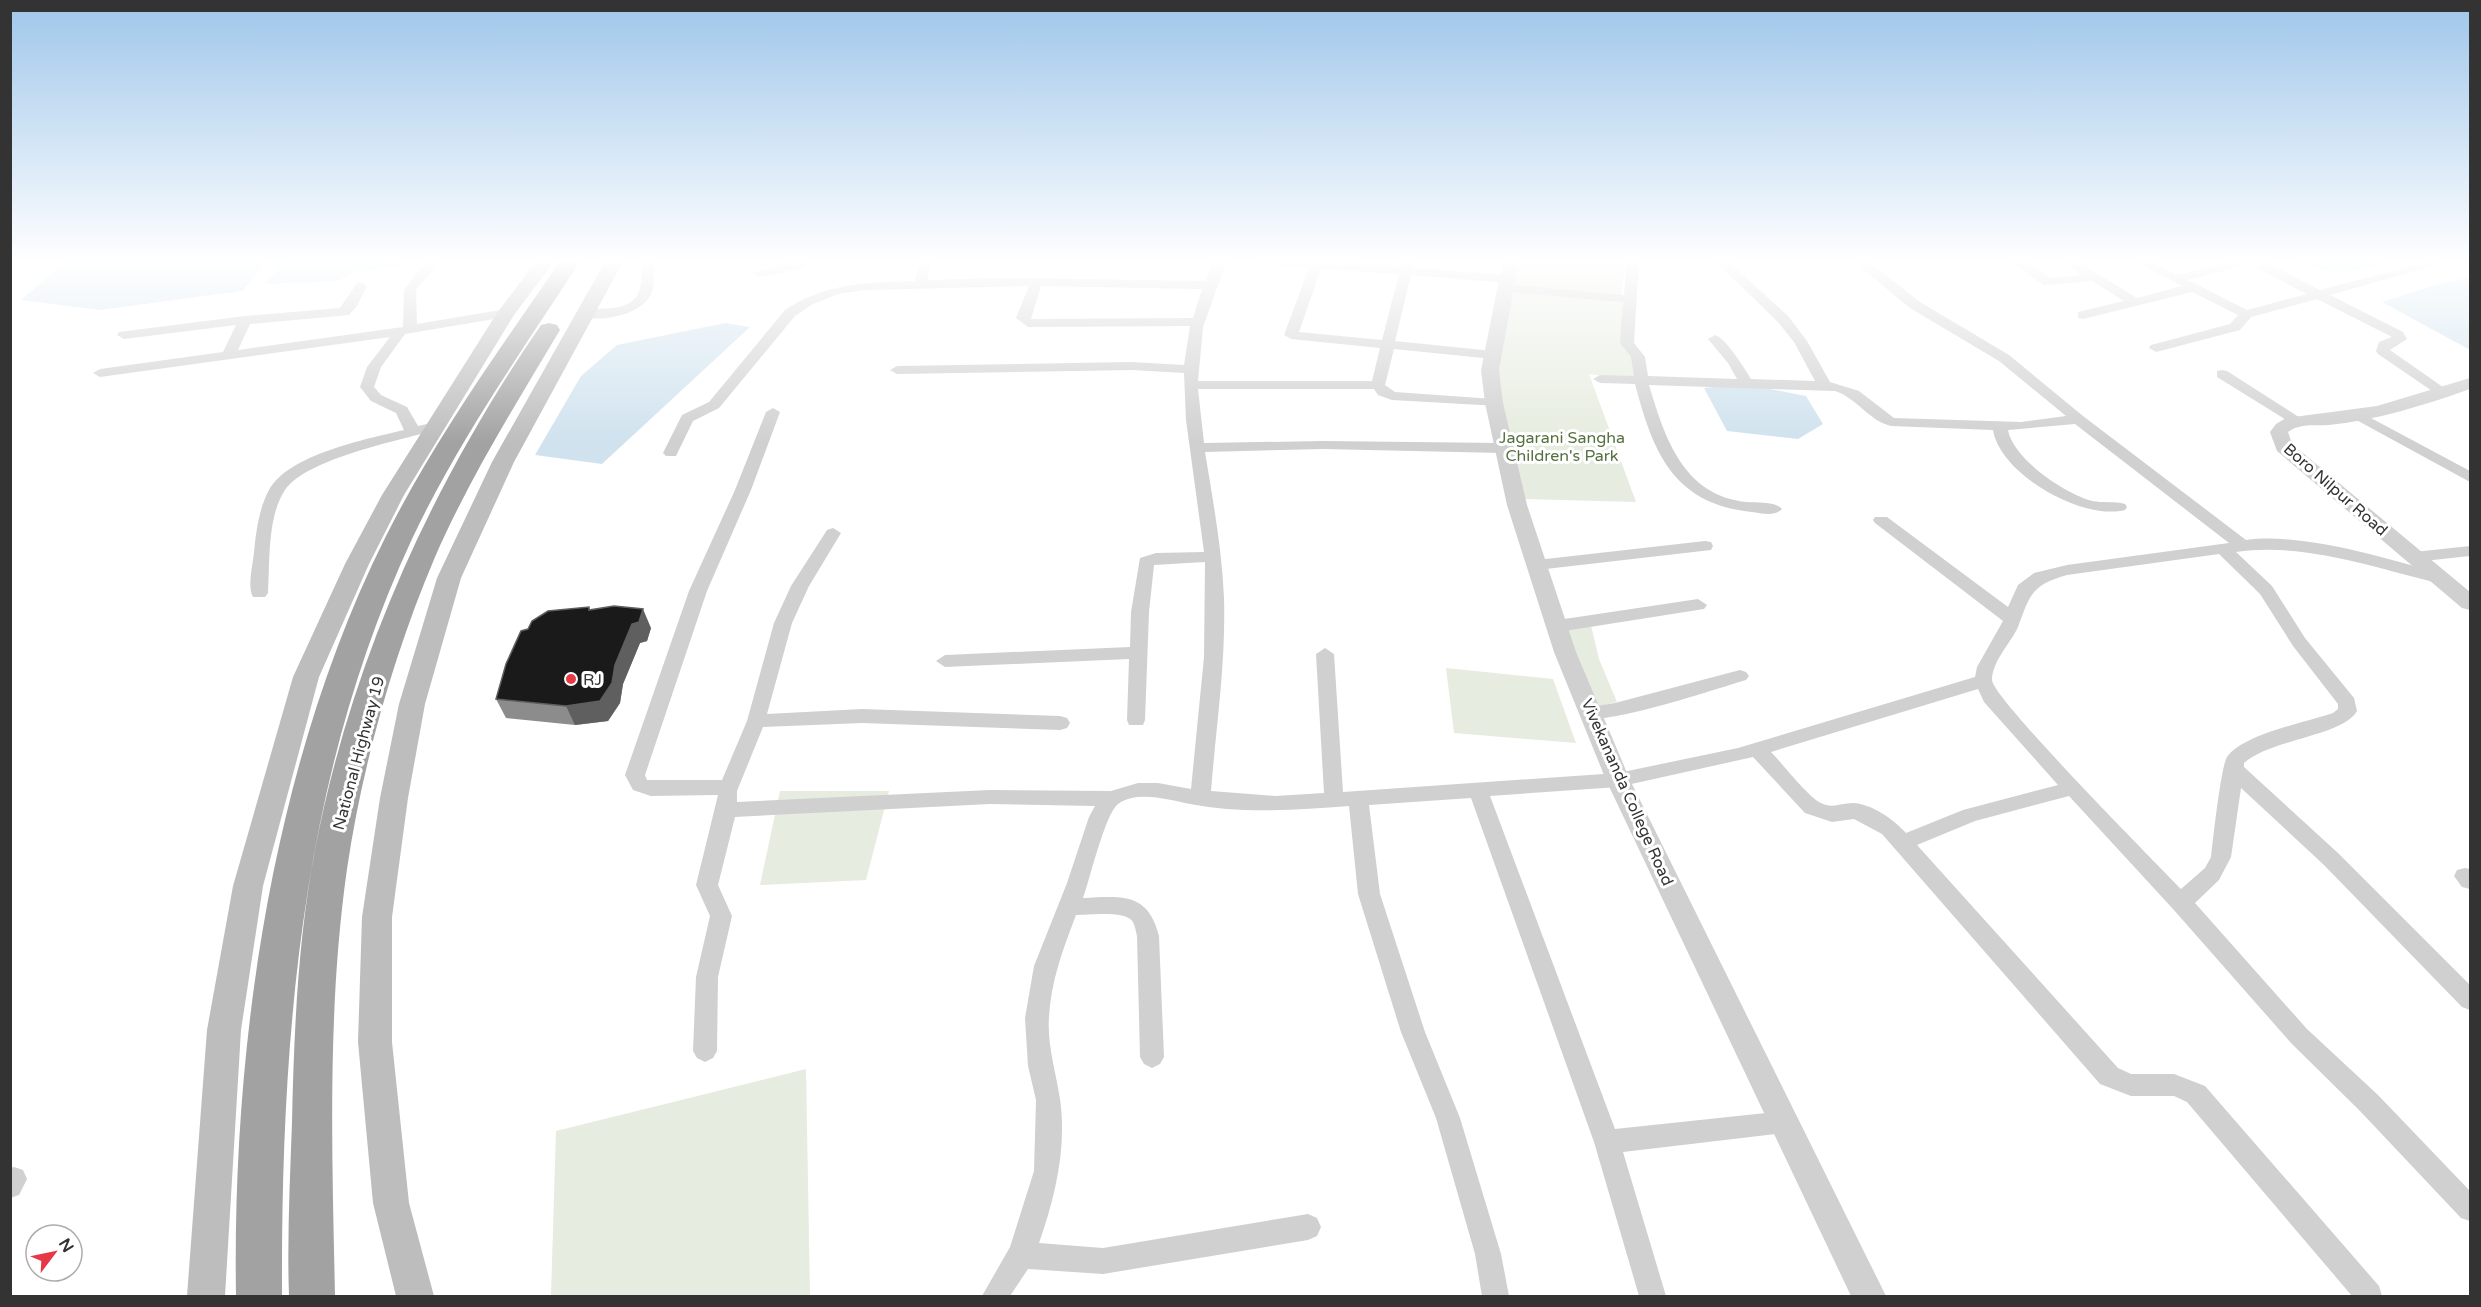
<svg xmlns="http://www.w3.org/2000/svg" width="2481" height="1307" font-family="'Varela Round',sans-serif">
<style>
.green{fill:#e6ecdf}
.water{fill:#cfe2ee}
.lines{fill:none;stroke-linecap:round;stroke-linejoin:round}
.minor{fill:#d0d0d0;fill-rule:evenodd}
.tertiary{fill:#d0d0d0;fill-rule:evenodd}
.secondary{fill:#bdbdbd;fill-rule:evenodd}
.trunk{fill:#a2a2a2;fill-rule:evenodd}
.wall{fill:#8c8c8c}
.shaded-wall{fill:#5f5f5f}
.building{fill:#1a1a1a;stroke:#5f5f5f;stroke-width:1.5}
.poi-dot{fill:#e63946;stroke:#fff;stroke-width:2}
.labels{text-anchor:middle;stroke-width:6;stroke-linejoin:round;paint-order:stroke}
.park-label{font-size:16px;fill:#56703f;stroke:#fff}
.street-label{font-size:16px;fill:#333;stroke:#fff}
.poi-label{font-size:16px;fill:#333;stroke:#fff;text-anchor:start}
</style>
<rect width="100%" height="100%" fill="#fff"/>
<path class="green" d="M 1511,260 L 1626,260 L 1621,296 L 1636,379 L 1589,374 L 1636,502 L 1525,499 L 1497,403 L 1498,372 Z
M 1589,617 L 1599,659 L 1617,702 L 1595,707 L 1561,619 Z
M 1446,668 L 1553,679 L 1576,743 L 1454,733 Z
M 780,791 L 889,791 L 866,880 L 760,885 Z
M 806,1069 L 810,1296 L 551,1296 L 556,1131 Z"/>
<path class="water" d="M 67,260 L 269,260 L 242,291 L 100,310 L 21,300 Z
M 288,260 L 408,260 L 403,266 L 354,272 L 337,281 L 264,284 Z
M 2292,260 L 2401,260 C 2360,270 2333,279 2292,260 Z
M 2470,277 L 2470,350 L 2382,302 L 2436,285 Z
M 725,323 L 750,327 L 602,464 L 535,455 L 581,376 L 617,345 Z
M 1745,384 L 1806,396 L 1823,424 L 1798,439 L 1727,431 L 1704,388 Z"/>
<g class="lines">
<path class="minor" d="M 427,260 L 440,260 L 416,290 L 417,324 L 506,309 L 513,313 L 506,317 L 405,334 L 381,367 L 374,387 L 381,395 L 407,407 L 418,426 L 436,422 L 443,426 L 441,429 C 404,439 307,458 285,490 C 267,517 270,562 268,593 L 265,597 L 253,597 C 247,587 253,564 254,552 C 256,532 259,508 269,490 C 289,454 367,439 404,430 L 396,413 L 371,401 L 360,387 L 367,367 L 390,337 L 100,377 L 93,373 L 100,369 L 223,352 L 236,325 L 124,339 L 117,335 L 119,332 L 245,316 L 340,308 L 357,283 L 361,282 L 367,286 L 357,306 L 349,315 L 250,324 L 238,350 L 403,327 L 404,290 Z
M 645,260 L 657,260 C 651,270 656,281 652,292 C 643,315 603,322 581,317 L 581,311 C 601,306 634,314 640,288 C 643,279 640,269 645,260 Z
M 799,260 L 815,260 L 800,269 L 758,277 L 752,273 Z
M 920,260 L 932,260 L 927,280 L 1009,278 L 1205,281 L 1215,260 L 1227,260 L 1203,327 L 1198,381 L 1372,381 L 1380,348 L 1291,339 L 1284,335 L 1309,268 L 1258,264 L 1252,260 L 1324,260 L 1401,267 L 1403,260 L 1413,260 L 1413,268 L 1508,275 L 1514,279 L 1508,283 L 1411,275 L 1395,341 L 1493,351 L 1500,355 L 1493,359 L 1394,349 L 1385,385 L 1395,392 L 1494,399 L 1501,403 L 1499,406 L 1392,400 L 1378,395 L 1374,389 L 1198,389 L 1204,443 L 1323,441 L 1502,443 L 1510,448 L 1502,453 L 1323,449 L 1205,452 C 1213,501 1222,549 1224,598 C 1226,663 1216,727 1211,791 L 1275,796 L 1324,793 L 1316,654 L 1325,648 L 1334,654 L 1343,792 L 1618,773 L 1738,748 L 1975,677 L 1977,667 L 2003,621 L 1875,523 L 1873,520 L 1875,517 L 1887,517 L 2008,607 L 2018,585 L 2034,573 L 2067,565 L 2229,543 L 2075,424 L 2008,430 C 2013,459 2065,494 2092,501 C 2103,503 2114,501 2125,504 L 2127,507 L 2125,510 C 2082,521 2000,474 1993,430 L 1891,426 C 1869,421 1857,398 1835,391 L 1649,385 C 1665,438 1683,495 1746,502 C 1757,503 1775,501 1782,509 C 1775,517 1761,513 1752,512 C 1673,504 1653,452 1635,384 L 1600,383 L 1593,379 L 1600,375 L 1634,376 L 1631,357 L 1620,343 L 1623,302 L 1506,292 L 1500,288 L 1506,284 L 1624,295 L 1627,260 L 1639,260 L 1634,343 L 1645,357 L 1648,376 L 1737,379 L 1728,363 L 1708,339 L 1715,335 C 1726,338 1745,369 1751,379 L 1815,381 L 1794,342 L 1778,322 L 1714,260 L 1727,260 L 1788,316 L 1807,341 L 1830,382 L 1859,391 L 1894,418 L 2021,422 L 2066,416 L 1999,361 L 1910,308 L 1852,260 L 1866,260 L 1920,302 L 2009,355 L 2083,416 L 2246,540 C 2306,532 2389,560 2448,575 L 2450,579 L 2442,584 C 2375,568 2305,542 2236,552 L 2272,586 L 2305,638 L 2354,698 L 2357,711 C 2343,736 2271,739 2244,763 L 2244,767 L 2338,853 L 2470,985 L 2470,1010 L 2462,1007 L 2324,865 L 2241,788 L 2231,857 L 2219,880 L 2195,903 L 2307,1029 L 2378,1095 L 2470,1191 L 2470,1221 L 2461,1218 L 2360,1111 L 2291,1043 L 2173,909 L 2069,796 L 1975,821 L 1917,845 L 2118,1068 L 2131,1074 L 2174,1074 L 2205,1086 L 2379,1286 L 2382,1296 L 2352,1296 L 2187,1102 L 2174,1096 L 2131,1096 L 2100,1084 L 1882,834 L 1854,819 L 1832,822 L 1805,813 L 1753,757 L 1618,787 L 1490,796 L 1615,1129 L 1785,1111 L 1794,1114 L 1797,1122 L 1794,1130 L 1785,1133 L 1623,1152 L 1666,1296 L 1639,1296 L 1594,1142 L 1471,798 L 1369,805 L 1380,894 L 1425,1032 L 1460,1118 L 1501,1254 L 1509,1296 L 1482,1296 L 1475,1254 L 1436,1118 L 1401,1032 L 1358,894 L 1349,806 C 1296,810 1242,814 1190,804 C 1169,800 1138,790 1118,804 C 1105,814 1090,879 1083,898 C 1122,896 1148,892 1159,936 L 1164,1057 L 1160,1064 L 1152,1068 L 1144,1064 L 1140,1057 L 1137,936 C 1136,932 1135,926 1133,922 C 1126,910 1089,915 1076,915 C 1063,949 1051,981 1049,1017 C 1047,1045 1056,1072 1060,1099 C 1067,1148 1055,1197 1039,1243 L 1103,1248 L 1308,1214 L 1317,1218 L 1321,1227 L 1317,1236 L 1308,1240 L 1103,1274 L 1028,1269 L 1010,1296 L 982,1296 L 1010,1247 L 1034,1171 L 1036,1100 L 1028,1066 L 1025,1018 L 1034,966 L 1067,883 L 1089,817 L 1095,806 L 990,804 L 735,817 L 718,885 L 732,916 L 718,977 L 717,1051 L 713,1058 L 705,1062 L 697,1058 L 693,1051 L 696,977 L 710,916 L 696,885 L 718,795 L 651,796 L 633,790 L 625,775 L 689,591 L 735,490 L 766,412 L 773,408 L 780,412 L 751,490 L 707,591 L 645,775 L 647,780 L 722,780 L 747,721 L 774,623 L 791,586 L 827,530 L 833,528 L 841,533 L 809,586 L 792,623 L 767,714 L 862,709 L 1060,716 L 1067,718 L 1070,723 L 1067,728 L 1060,730 L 862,723 L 763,727 L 737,791 L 737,802 L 990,790 L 1111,791 L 1138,783 L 1158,783 L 1191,789 L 1204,657 L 1205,562 L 1154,565 L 1149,612 L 1145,720 L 1143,725 L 1129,725 L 1127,720 L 1129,659 L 945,667 L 936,661 L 945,655 L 1130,647 L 1131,612 L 1140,558 L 1156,553 L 1204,552 L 1186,420 L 1184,373 L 1132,370 L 897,374 L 890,370 L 897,366 L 1132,362 L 1184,365 L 1190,326 L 1028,327 L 1016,318 L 1029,286 L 865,290 L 838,294 L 811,305 L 795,316 L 719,408 L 693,421 L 676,456 L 666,456 L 663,453 L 682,415 L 709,402 L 785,310 C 825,283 868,282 915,281 ZM 1321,269 L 1399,274 L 1382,340 L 1299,332 ZM 1041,286 L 1202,289 L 1193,318 L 1031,319 ZM 2219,554 L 2260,594 L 2293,646 L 2338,704 L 2338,709 L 2333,713 C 2307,722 2243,734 2227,757 C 2221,766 2213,840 2211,857 L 2205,868 L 2181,889 C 2157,864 1993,699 1992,680 C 1992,661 2011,643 2018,627 C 2030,594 2032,585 2067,575 ZM 1978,689 L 1984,702 L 2058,785 L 1963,810 L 1906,833 C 1893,819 1872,804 1853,803 C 1841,803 1832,809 1821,803 C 1808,797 1782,763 1771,752 Z
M 2008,260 L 2023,260 L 2050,278 L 2081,275 L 2060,260 L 2075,260 L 2137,298 L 2182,286 L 2133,260 L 2149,260 L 2178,275 L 2235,260 L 2261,260 L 2320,290 L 2434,260 L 2454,260 L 2330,295 L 2403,332 L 2407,339 L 2390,350 L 2450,392 L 2443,396 L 2438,395 L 2378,354 L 2376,351 L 2379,342 L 2392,337 L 2317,299 L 2251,317 L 2240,330 L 2156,352 L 2149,348 L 2151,345 L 2230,324 L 2238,315 L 2192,292 L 2083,319 L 2078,318 L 2078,312 L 2124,301 L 2092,281 L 2044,285 ZM 2249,264 L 2307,294 L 2247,310 L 2188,280 Z
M 2222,370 L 2227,371 L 2305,421 L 2303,424 L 2293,424 L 2217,377 L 2217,371 Z
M 2356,410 L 2470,471 L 2470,482 L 2351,417 L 2349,414 L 2351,411 Z
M 1705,541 L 1711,542 L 1713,546 L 1711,550 L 1537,570 L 1529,565 L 1537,560 Z
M 2470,546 L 2470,556 L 2414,562 L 2406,557 L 2414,552 Z
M 1698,599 L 1707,605 L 1704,609 L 1558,632 L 1549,626 L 1558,620 Z
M 1740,670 L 1746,672 L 1749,676 L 1746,680 C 1716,689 1608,725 1584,718 L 1582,713 L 1584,708 L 1615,703 Z
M 2465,868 L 2470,869 L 2470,889 L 2462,887 L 2454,876 L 2457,870 Z
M 14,1167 L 23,1170 L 27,1179 L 19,1195 L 10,1198 L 10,1168 Z"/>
<path class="tertiary" d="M 1503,260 L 1519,260 L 1499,370 L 1503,403 L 1527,505 L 1576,652 L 1630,780 L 1886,1296 L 1851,1296 L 1606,780 L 1554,652 L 1507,505 L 1485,403 L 1481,370 Z
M 2470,378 L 2470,389 C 2425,405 2377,420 2329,425 C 2315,426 2300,423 2288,432 L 2292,444 L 2470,592 L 2470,610 L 2462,608 L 2277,451 L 2270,432 L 2276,424 L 2286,418 L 2377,406 Z"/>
<path class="secondary" d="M 537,260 L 555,260 L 514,315 L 404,495 L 369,564 L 319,677 L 263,886 L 241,1030 L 225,1296 L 187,1296 L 207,1030 L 233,886 L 293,677 L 345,564 L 382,495 L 497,313 Z
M 606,260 L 624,260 L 514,462 L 461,578 L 425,704 L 408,798 L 392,917 L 392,1042 L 409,1203 L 434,1296 L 396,1296 L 373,1203 L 358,1042 L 362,917 L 380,798 L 399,704 L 437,578 L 492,462 Z"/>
<path class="trunk" d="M 561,260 L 581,260 C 522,351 458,441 412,539 C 301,777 281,1037 282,1296 L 236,1296 C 232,1045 272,764 385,538 C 434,440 499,350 561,260 Z
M 549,323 L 557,325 L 560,330 C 516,404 470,477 435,557 C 394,653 362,766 347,869 C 327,1010 332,1154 335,1296 L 289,1296 C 287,1239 290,1180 292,1122 C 294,1031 298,939 315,850 C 351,661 432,483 541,325 Z"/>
</g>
<path class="wall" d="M 589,607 L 590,610 L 651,628 L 647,641 L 640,643 L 623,684 L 620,703 L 608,721 L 575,725 L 506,718 L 496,699 L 528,629 Z"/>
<path class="shaded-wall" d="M 643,609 L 651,628 L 647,641 L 640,643 L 623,684 L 620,703 L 608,721 L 575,725 L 566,706 L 615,665 L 632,624 Z"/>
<path class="building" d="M 614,606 L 643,609 L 639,622 L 632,624 L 615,665 L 612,683 L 600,701 L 566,706 L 496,699 L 506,664 L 521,631 L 528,629 L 532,621 L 548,611 L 589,607 L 589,610 Z"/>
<linearGradient id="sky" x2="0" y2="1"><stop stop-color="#9ec6ea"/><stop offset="0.59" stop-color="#fff"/><stop offset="1" stop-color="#fff" stop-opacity="0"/></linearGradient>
<rect width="2481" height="443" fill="url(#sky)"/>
<circle class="poi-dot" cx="571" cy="679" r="6"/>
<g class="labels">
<g class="park-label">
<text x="1562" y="443">Jagarani Sangha<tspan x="1562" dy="18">Children's Park</tspan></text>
</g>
<g class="street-label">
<text transform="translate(2336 489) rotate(41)" y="6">Boro Nilpur Road</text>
<text transform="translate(358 753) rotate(-75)" y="6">National Highway 19</text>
<text transform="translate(1628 792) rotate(66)" y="6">Vivekananda College Road</text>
</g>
<g class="poi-label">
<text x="583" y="685">RJ</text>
</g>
</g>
<rect width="2481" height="1307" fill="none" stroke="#333333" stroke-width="24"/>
<g transform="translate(54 1253) rotate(58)"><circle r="28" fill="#ffffff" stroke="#adadad" stroke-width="1.5"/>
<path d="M0-4.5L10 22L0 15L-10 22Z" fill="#e63946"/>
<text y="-9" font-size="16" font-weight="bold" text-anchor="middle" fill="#333333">N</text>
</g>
</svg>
